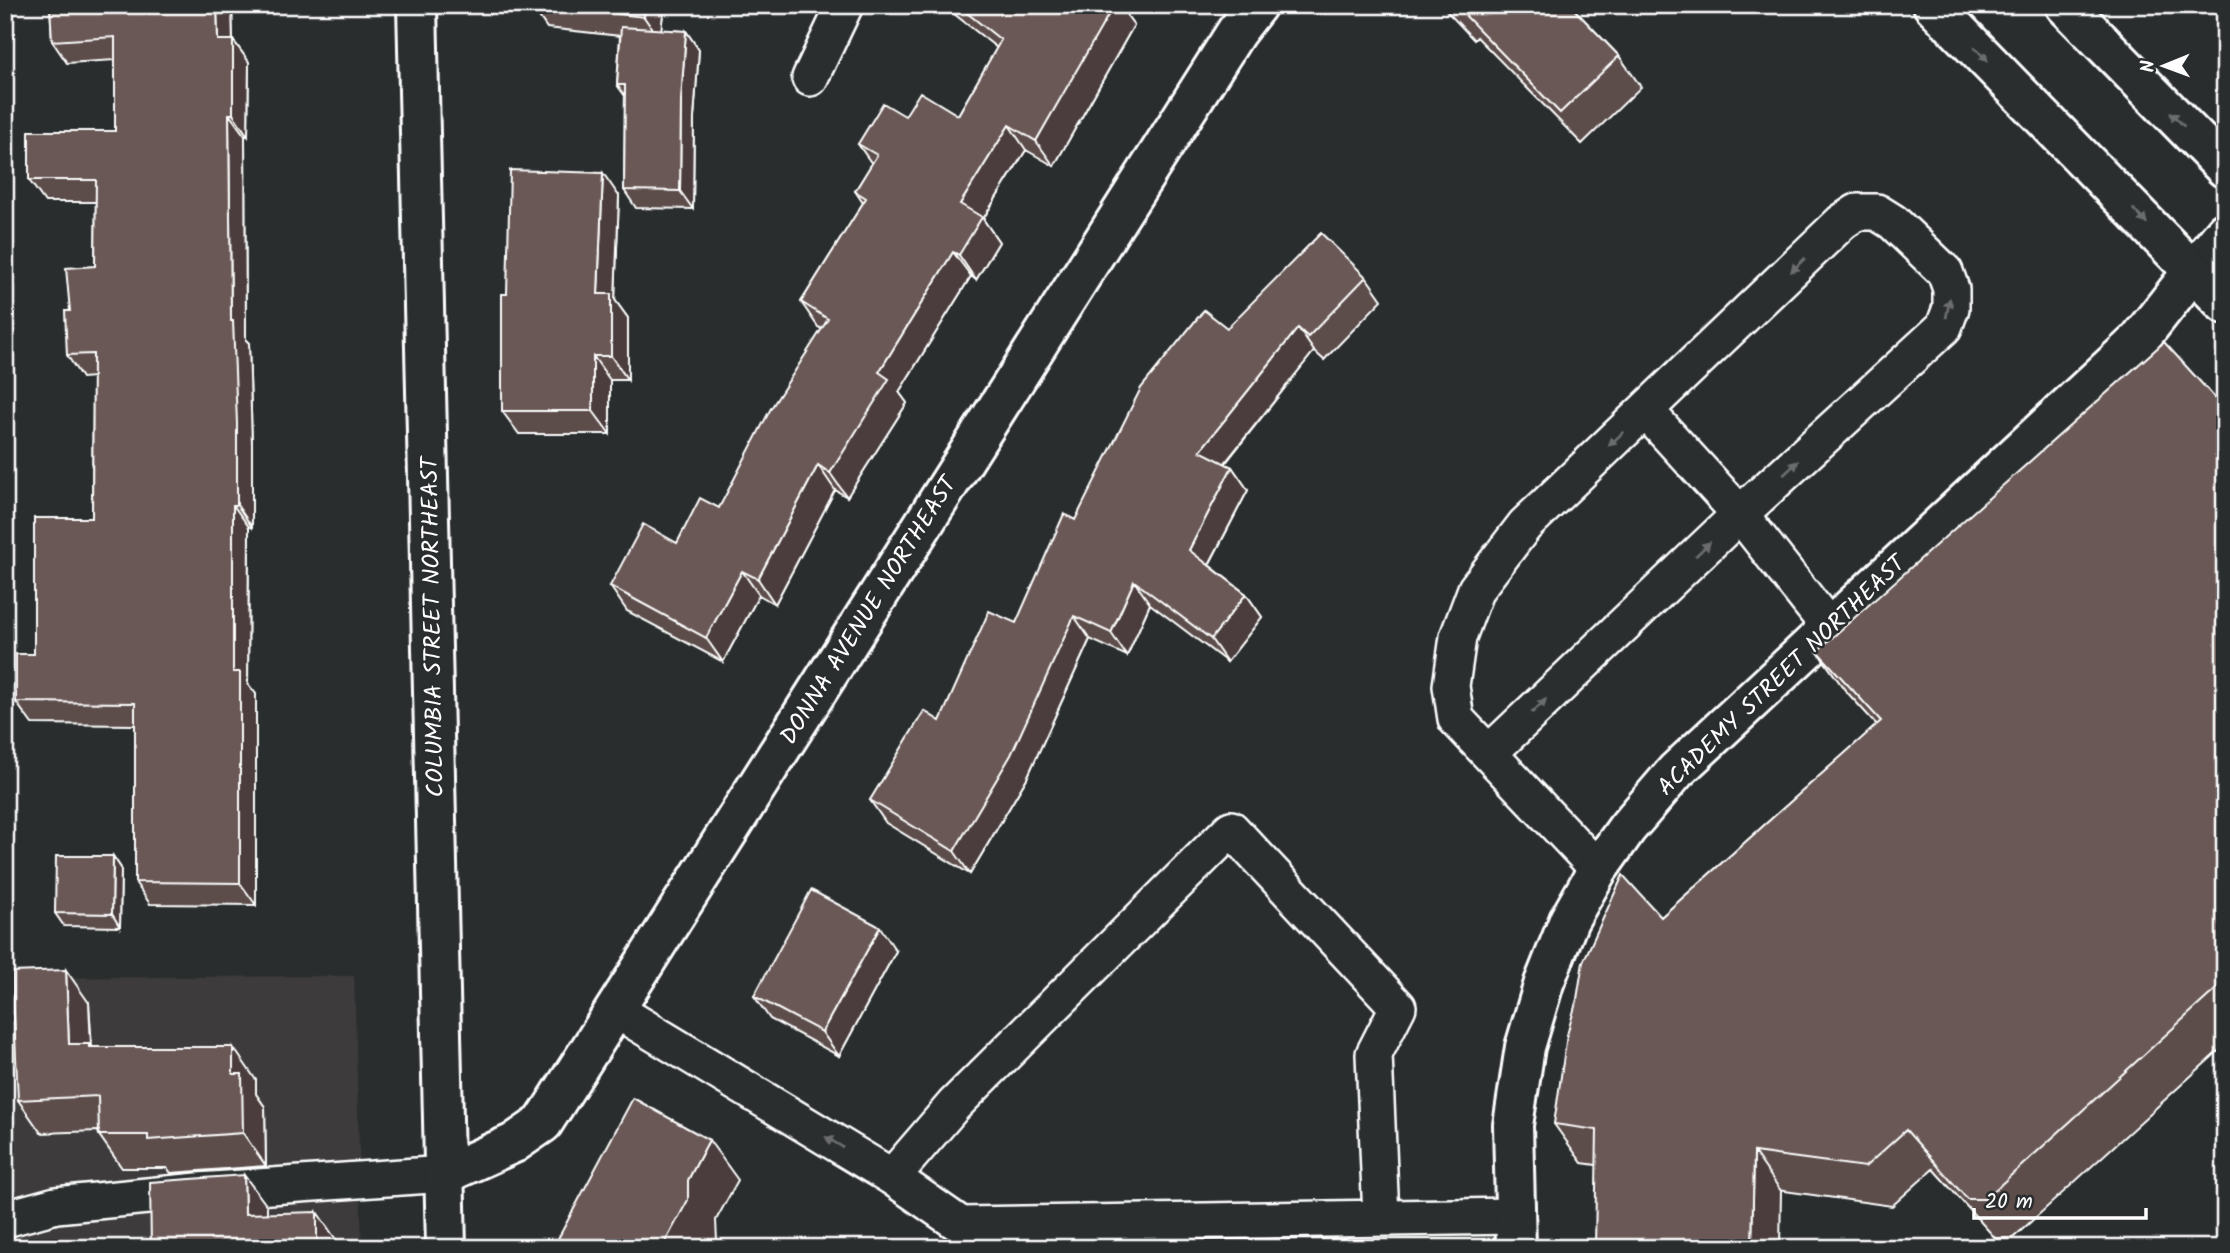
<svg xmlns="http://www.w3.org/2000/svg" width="2230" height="1253" font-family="Kalam,sans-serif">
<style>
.built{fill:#3e3a3a}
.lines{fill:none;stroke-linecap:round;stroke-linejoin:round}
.lane-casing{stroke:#fff;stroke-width:40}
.street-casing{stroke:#fff;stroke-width:44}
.secondary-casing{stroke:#fff;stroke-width:44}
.primary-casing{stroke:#fff;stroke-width:44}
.lane{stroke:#2a2d2e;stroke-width:35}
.street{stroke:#2a2d2e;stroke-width:38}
.secondary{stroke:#2a2d2e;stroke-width:38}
.primary{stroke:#2a2d2e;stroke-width:38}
.wall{fill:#5c4d4b;stroke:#fff;stroke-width:2}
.shaded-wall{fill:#4b3e3d;stroke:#fff;stroke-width:2}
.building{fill:#6b5957;stroke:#fff;stroke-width:2}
.oneway{fill:#6a6c6d}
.labels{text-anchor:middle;stroke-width:5;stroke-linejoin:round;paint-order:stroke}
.street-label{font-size:24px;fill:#fff;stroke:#2a2d2e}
</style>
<rect width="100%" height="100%" fill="#2a2d2e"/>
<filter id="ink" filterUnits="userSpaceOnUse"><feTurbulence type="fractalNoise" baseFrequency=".0143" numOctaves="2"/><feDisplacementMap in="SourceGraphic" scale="14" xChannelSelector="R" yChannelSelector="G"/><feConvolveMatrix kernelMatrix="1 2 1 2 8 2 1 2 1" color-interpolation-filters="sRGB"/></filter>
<g filter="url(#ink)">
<path class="built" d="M 354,976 L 362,1248 L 5,1248 L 5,978 Z"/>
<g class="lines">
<g class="lane-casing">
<path id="lane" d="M 810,78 L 845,5
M 1646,411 L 1740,514 L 1829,627
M 1489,753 L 1740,514 L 1944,327 L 1951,308 L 1951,289 L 1945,272 L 1893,222 L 1877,212 L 1857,212 L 1842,222 L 1525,525 L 1476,589 L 1458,637 L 1451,686 L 1456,719 L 1598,869
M 614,1009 L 892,1177
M 1381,1218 L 1374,1054 L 1398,1007 L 1231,829 L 954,1105 L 892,1177 L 961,1225 L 1516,1216
M 5,1219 L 56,1205 L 198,1191 L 445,1174"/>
</g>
<g class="street-casing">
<path id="street" d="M 417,5 L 446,1248
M 445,1174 L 514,1143 L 543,1123 L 1236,32 L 1257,5
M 1516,1248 L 1513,1125 L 1525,1047 L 1544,983 L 1569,920 L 1598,869 L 1627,828 L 1676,771 L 2138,341 L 2193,271"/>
</g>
<g class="secondary-casing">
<path id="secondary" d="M 2193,271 L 2225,232"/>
</g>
<g class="primary-casing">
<path id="primary" d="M 1933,5 L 2225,304
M 2065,5 L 2225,168"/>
</g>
<use href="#lane" class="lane"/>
<use href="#street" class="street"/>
<use href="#secondary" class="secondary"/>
<use href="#primary" class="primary"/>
</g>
<path class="wall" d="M 50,5 L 232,5 L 233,40 L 249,62 L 248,136 L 245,136 L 246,340 L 249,343 L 252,445 L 252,527 L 249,527 L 248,684 L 256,694 L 256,905 L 150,904 L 135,882 L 135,725 L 32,724 L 16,702 L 34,654 L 92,518 L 93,377 L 82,378 L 67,355 L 70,311 L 95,266 L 96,202 L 45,202 L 29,180 L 115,131 L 115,60 L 67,63 L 52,41 Z
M 531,5 L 664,5 L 661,30 L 686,31 L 699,50 L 694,118 L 693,209 L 636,208 L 624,190 L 625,96 L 617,85 L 620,36 L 547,28 Z
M 948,5 L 1119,5 L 1134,25 L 1054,166 L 1026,150 L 983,219 L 999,242 L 976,280 L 971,276 L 899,392 L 907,403 L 847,497 L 835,490 L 775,604 L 759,595 L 723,662 L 627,611 L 610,586 L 677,543 L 719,508 L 822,329 L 818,327 L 801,302 L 863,203 L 855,191 L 872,164 L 858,144 L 905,116 L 958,115 L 997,48 L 953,13 Z
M 1441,5 L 1570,5 L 1619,56 L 1641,87 L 1582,144 L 1477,37 L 1474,40 Z
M 619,196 L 615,300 L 628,318 L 628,380 L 610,380 L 610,434 L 519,434 L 502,411 L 507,294 Z
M 1366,277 L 1382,300 L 1324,360 L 1314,351 L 1225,464 L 1232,467 L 1248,490 L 1209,565 L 1246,594 L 1262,617 L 1227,662 L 1150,604 L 1127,656 L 1090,639 L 1027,778 L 970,874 L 886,823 L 870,800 L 940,721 L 1016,623 L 1075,520 L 1227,328 Z
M 2225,409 L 2225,1045 L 2013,1238 L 1995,1238 L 1933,1169 L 1892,1206 L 1582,1163 L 1554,1124 L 1661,917 L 1877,725 L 1845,690 L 1817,651 Z
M 113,856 L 121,868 L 120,927 L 64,926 L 55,913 Z
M 896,951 L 839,1056 L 770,1019 L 754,996 Z
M 89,1003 L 92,1047 L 256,1080 L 256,1094 L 265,1107 L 266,1166 L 171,1173 L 167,1168 L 122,1168 L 99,1135 L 98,1131 L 41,1133 L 18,1100 Z"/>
<path class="shaded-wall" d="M 217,5 L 232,5 L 233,45 L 233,40 L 249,62 L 248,136 L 233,114 L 218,40 Z
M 645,5 L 664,5 L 660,40 L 644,17 Z
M 1108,5 L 1119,5 L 1134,25 L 1054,166 L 1036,141 Z
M 686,31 L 699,50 L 694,118 L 693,209 L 680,191 L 681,100 Z
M 229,114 L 245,136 L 246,340 L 249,343 L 252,445 L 252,527 L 237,505 L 231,321 Z
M 1009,125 L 1026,150 L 983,219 L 999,242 L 976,280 L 959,255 L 960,204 Z
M 603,173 L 619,196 L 615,300 L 628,318 L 628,380 L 611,356 L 598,294 Z
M 953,252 L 971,276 L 899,392 L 907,403 L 847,497 L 830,473 L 879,372 Z
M 1298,328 L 1314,351 L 1216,474 L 1200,451 Z
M 593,356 L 610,380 L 610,434 L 593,411 Z
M 818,465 L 835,490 L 775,604 L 758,579 Z
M 1232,467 L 1248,490 L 1205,572 L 1189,550 Z
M 233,505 L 249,527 L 248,684 L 256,694 L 256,905 L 240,883 L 233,672 Z
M 742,571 L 759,595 L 723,662 L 706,638 Z
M 1134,581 L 1150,604 L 1127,656 L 1111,633 Z
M 1246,594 L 1262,617 L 1227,662 L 1211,639 Z
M 1074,616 L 1090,639 L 1027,778 L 970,874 L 954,851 Z
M 113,856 L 121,868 L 120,927 L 112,914 Z
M 880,927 L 896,951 L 839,1056 L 822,1032 Z
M 66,970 L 89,1003 L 91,1046 L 112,1077 L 69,1044 Z
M 233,1047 L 256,1080 L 256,1094 L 265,1107 L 266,1166 L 243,1133 L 233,1074 Z
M 709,1140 L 738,1180 L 716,1220 L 717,1241 L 713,1248 L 665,1248 L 663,1246 L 688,1180 Z
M 1754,1152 L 1781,1191 L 1780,1248 L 1752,1248 Z
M 244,1175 L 267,1206 L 267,1245 L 245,1214 Z
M 317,1212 L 339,1244 L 339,1248 L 317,1248 Z"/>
<path class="building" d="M 50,5 L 217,5 L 218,40 L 233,40 L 233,114 L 229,114 L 231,321 L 233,321 L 237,423 L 237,505 L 233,505 L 233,672 L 240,672 L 240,883 L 135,882 L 135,703 L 16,702 L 16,654 L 34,654 L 34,518 L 92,518 L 93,354 L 67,355 L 65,311 L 70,311 L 66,268 L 95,266 L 96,180 L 29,180 L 29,131 L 115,131 L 115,37 L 52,41 Z
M 539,5 L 645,5 L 644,17 Z
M 957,5 L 1114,5 L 1036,141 L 1009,125 L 960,204 L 982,217 L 959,255 L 953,252 L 879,372 L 889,379 L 830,473 L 818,465 L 758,579 L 742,571 L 706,638 L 610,586 L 643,524 L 677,543 L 700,498 L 719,508 L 770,410 L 828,319 L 801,302 L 866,198 L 855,191 L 877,155 L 858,144 L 883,103 L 905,116 L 920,92 L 958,115 L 1001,40 Z
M 1455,5 L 1570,5 L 1619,56 L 1560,113 Z
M 621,27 L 686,31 L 681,100 L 680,191 L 624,190 L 625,85 L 617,85 Z
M 510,170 L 603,173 L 598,294 L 611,294 L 611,356 L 593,356 L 593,411 L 502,411 L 502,294 L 507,294 Z
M 1321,233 L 1366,277 L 1308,337 L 1298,328 L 1200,451 L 1232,467 L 1189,550 L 1246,594 L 1211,639 L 1134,581 L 1111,633 L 1074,616 L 1011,755 L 954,851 L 870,800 L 924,711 L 940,721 L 989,611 L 1016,623 L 1064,514 L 1075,520 L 1141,388 L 1204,310 L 1227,328 Z
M 2164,342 L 2225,409 L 2225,981 L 1985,1199 L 1967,1199 L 1906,1130 L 1865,1167 L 1754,1152 L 1752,1248 L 1595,1248 L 1597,1130 L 1554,1124 L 1567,1035 L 1577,999 L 1583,962 L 1623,875 L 1661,917 L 1881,721 L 1817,651 Z
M 56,856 L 113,856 L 112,914 L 55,913 Z
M 811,890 L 880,927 L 822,1032 L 754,996 Z
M 66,970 L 69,1044 L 89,1044 L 89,1047 L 233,1047 L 233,1074 L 242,1074 L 243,1133 L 148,1140 L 148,1135 L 99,1135 L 98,1096 L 18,1100 L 12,972 Z
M 633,1098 L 709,1140 L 688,1180 L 688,1200 L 663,1246 L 667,1248 L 553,1248 Z
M 244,1175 L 245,1214 L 317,1212 L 317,1248 L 151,1248 L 150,1182 Z
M 46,1245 L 46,1248 L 5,1248 L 5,1247 Z"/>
<defs><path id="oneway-solid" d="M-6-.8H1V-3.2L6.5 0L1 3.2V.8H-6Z" transform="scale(1.75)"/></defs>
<g class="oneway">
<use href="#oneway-solid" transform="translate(1981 54) rotate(46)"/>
<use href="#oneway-solid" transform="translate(2177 119) rotate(-135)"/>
<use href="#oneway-solid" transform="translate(2140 216) rotate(46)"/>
<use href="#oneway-solid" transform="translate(1798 265) rotate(136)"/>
<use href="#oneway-solid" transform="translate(1948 308) rotate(-79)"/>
<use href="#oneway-solid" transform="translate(1616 439) rotate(137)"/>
<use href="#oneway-solid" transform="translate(1791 468) rotate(-43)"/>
<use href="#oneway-solid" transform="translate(1703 549) rotate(-44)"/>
<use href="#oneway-solid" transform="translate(1539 706) rotate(-44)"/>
<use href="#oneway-solid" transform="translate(834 1142) rotate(-149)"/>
</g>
</g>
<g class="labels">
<g class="street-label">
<text transform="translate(868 610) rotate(-58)" y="8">DONNA AVENUE NORTHEAST</text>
<text transform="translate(432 627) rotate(-91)" y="8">COLUMBIA STREET NORTHEAST</text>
<text transform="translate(1781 675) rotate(-44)" y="8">ACADEMY STREET NORTHEAST</text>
</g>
</g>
<rect width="2230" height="1253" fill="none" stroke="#2a2d2e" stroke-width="28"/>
<rect x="14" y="14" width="2202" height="1225" fill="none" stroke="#fff" stroke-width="2.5" filter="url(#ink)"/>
<g transform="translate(2164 66) rotate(269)" stroke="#2a2d2e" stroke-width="5" paint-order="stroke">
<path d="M0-5L12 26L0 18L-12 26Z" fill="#ffffff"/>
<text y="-10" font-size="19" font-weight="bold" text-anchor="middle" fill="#ffffff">N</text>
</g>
<path d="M1974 1208v10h172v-10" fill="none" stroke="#ffffff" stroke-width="3.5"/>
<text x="1985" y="1208" font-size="21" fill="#ffffff" stroke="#2a2d2e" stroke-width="5" paint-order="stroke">20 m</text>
</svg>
